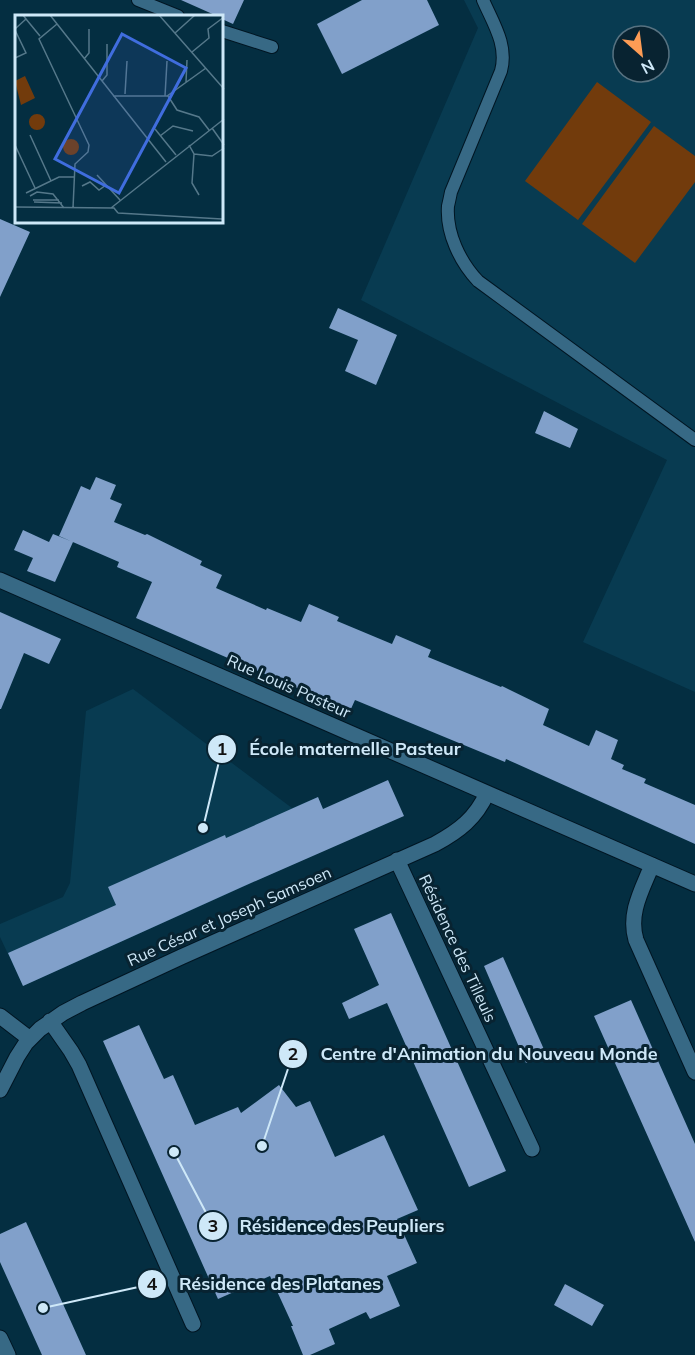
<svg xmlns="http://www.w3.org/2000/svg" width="695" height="1355" font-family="Mulish,sans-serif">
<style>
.built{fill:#083b51;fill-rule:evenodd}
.green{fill:#723b0c}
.building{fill:#81a0ca}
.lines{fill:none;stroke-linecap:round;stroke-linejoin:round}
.lane-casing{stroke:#001522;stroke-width:14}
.street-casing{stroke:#001522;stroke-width:17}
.lane{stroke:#376985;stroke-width:12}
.street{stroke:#376985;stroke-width:15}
.labels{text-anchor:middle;stroke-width:6;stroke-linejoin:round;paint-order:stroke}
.street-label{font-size:16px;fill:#cee8f8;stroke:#082331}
.inset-road{fill:none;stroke:#55788a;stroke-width:1.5}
.view{fill:#406dde;fill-opacity:0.15;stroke:#406dde;stroke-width:3}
.inset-edge{fill:none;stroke:#cee8f8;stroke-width:3}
.leader{fill:none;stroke:#cee8f8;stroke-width:2}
.callout-dot{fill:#cee8f8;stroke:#082331;stroke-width:2}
.mark-label{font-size:18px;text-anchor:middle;font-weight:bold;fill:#111}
.callout-label{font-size:18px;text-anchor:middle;font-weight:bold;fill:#cee8f8;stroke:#082331;stroke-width:6;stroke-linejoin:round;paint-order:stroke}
</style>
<rect width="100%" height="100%" fill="#042e41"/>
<path class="built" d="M 464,0 L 695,0 L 695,692 L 583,642 L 667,460 L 361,300 L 478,28 ZM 623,36 L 659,36 L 659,72 L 623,72 Z
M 133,689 L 292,808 L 318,797 L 338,844 L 23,986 L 0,937 L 0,924 L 63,897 L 70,883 L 86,711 Z"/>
<path class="green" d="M 597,82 L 651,122 L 578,220 L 525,181 Z
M 654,126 L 695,156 L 695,182 L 635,263 L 582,224 Z"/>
<path class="building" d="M 181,0 L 244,0 L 233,24 L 222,19 L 222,16 L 217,16 Z
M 362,0 L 427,0 L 439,25 L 342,74 L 317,24 Z
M 0,219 L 30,232 L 0,297 Z
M 338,308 L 397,335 L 376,385 L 345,371 L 358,340 L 329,328 Z
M 544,411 L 578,429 L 570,448 L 535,433 Z
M 96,477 L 116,485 L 110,499 L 122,504 L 114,522 L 145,535 L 147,534 L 202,561 L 200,565 L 222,575 L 216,588 L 266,610 L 267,608 L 301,622 L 309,604 L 339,617 L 337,621 L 392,644 L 396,635 L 431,650 L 428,657 L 501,687 L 502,686 L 549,709 L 543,725 L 589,746 L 596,730 L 618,740 L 611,759 L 624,765 L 622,769 L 646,779 L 644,783 L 695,805 L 695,844 L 506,759 L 505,762 L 355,700 L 350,711 L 136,618 L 152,582 L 117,567 L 119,562 L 59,536 L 81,486 L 90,490 Z
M 23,530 L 49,542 L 53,534 L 73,542 L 55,582 L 27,571 L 33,558 L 14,550 Z
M 0,612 L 61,639 L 49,664 L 24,653 L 1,709 L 0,709 Z
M 388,780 L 404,816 L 242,887 L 23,986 L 8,953 L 116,905 L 108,887 L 225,835 L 226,838 L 318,797 L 323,809 Z
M 391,913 L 506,1171 L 469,1187 L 387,1003 L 349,1019 L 342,1003 L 379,985 L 354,929 Z
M 503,957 L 546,1054 L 526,1063 L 484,966 Z
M 631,1000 L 695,1144 L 695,1242 L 594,1016 Z
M 139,1025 L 164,1079 L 173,1075 L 195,1125 L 238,1107 L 241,1113 L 279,1085 L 296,1107 L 310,1101 L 335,1157 L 384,1135 L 418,1210 L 397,1219 L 417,1263 L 387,1276 L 400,1306 L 370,1319 L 366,1312 L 329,1329 L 335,1344 L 310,1355 L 303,1355 L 291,1326 L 293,1326 L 270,1276 L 218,1299 L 103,1041 Z
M 26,1222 L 86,1355 L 42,1355 L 0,1262 L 0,1234 Z
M 565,1284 L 604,1305 L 592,1326 L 554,1305 Z"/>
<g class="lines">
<g class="lane-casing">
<path id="lane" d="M 138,0 L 178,16
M 483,0 C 493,23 508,45 501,71 L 451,192 C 450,197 449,202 448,206 C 446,233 460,262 478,281 L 695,440
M 222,31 L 272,47"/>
</g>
<g class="street-casing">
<path id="street" d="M 0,580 L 695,884
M 397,860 L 532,1149
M 652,865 C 642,890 628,913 636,940 L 695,1072
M 0,1016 L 30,1039
M 50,1021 L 71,1051 L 79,1065 L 193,1324
M 0,1090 L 17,1057 L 26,1043 L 40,1029 L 63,1013 L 82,1003 L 181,957 L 435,844 C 459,831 476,818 487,793
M 0,1338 L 8,1355"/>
</g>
<use href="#lane" class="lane"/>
<use href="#street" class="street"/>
</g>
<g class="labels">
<g class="street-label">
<text transform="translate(289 686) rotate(24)" y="6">Rue Louis Pasteur</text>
<text transform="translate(229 916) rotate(-24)" y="6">Rue César et Joseph Samsoen</text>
<text transform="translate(458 948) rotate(65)" y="6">Résidence des Tilleuls</text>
</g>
</g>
<g transform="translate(15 15)">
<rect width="208" height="208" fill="#042e41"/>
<path d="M 10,61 L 20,83 L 6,90 L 0,66 ZM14 107a8 8 0 1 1 16 0a8 8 0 1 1-16 0ZM48 132a8 8 0 1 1 16 0a8 8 0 1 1-16 0Z" fill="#723b0c"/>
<path class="inset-road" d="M 35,0 L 151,147M 144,0 L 209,74M 11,4 L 25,21M 42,9 L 24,24 L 74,130 L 73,137 L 60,149 L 58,193M 0,14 L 11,4 L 8,0M 0,15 L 11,38 L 0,43M 160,18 L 180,0M 177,37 L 194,23 L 193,14 L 209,2M 69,44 L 74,38 L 74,14M 87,66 L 92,60 L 92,29M 171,67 L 172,45M 110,79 L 112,46M 98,81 L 152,81 L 191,53M 150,81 L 152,46M 153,81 L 162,95 L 184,102 L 194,115M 197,113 L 209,130M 140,114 L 161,140M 15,120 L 36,166M 145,121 L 158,111 L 178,116M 0,130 L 20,173M 174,130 L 179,139 L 177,168 L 184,180M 179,139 L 197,141 L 209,133M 82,160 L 105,185M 67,171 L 75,167 L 84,175 L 91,170M 11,178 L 44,162 L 59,162M 15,181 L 22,177 L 38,179 L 49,193M 18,185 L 44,185M 19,187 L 47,188M 0,192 L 99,193 L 103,198M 96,193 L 209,104M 103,198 L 207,204"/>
<path class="view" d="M 107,19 L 171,53 L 104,178 L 40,144 Z"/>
<rect width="208" height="208" class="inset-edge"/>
</g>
<path class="leader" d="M203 828L222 749M262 1146L293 1054M174 1152L213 1226M43 1308L152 1284"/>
<g class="callout-dot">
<circle cx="203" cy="828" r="6"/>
<circle cx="262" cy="1146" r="6"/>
<circle cx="174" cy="1152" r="6"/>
<circle cx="43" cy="1308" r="6"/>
<circle cx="222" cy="749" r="15"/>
<circle cx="293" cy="1054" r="15"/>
<circle cx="213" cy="1226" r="15"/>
<circle cx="152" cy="1284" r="15"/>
</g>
<g class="mark-label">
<text x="222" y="755">1</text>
<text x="293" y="1060">2</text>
<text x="213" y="1232">3</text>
<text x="152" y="1290">4</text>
</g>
<g class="callout-label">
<text x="355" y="755">École maternelle Pasteur</text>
<text x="489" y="1060">Centre d'Animation du Nouveau Monde</text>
<text x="342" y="1232">Résidence des Peupliers</text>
<text x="280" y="1290">Résidence des Platanes</text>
</g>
<g transform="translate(641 54) rotate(152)"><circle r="28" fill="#082331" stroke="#577281" stroke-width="1.5"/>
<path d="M0-4.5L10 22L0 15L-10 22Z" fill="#fd9c55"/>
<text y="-9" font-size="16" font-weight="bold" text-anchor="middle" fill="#cee8f8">N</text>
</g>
</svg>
